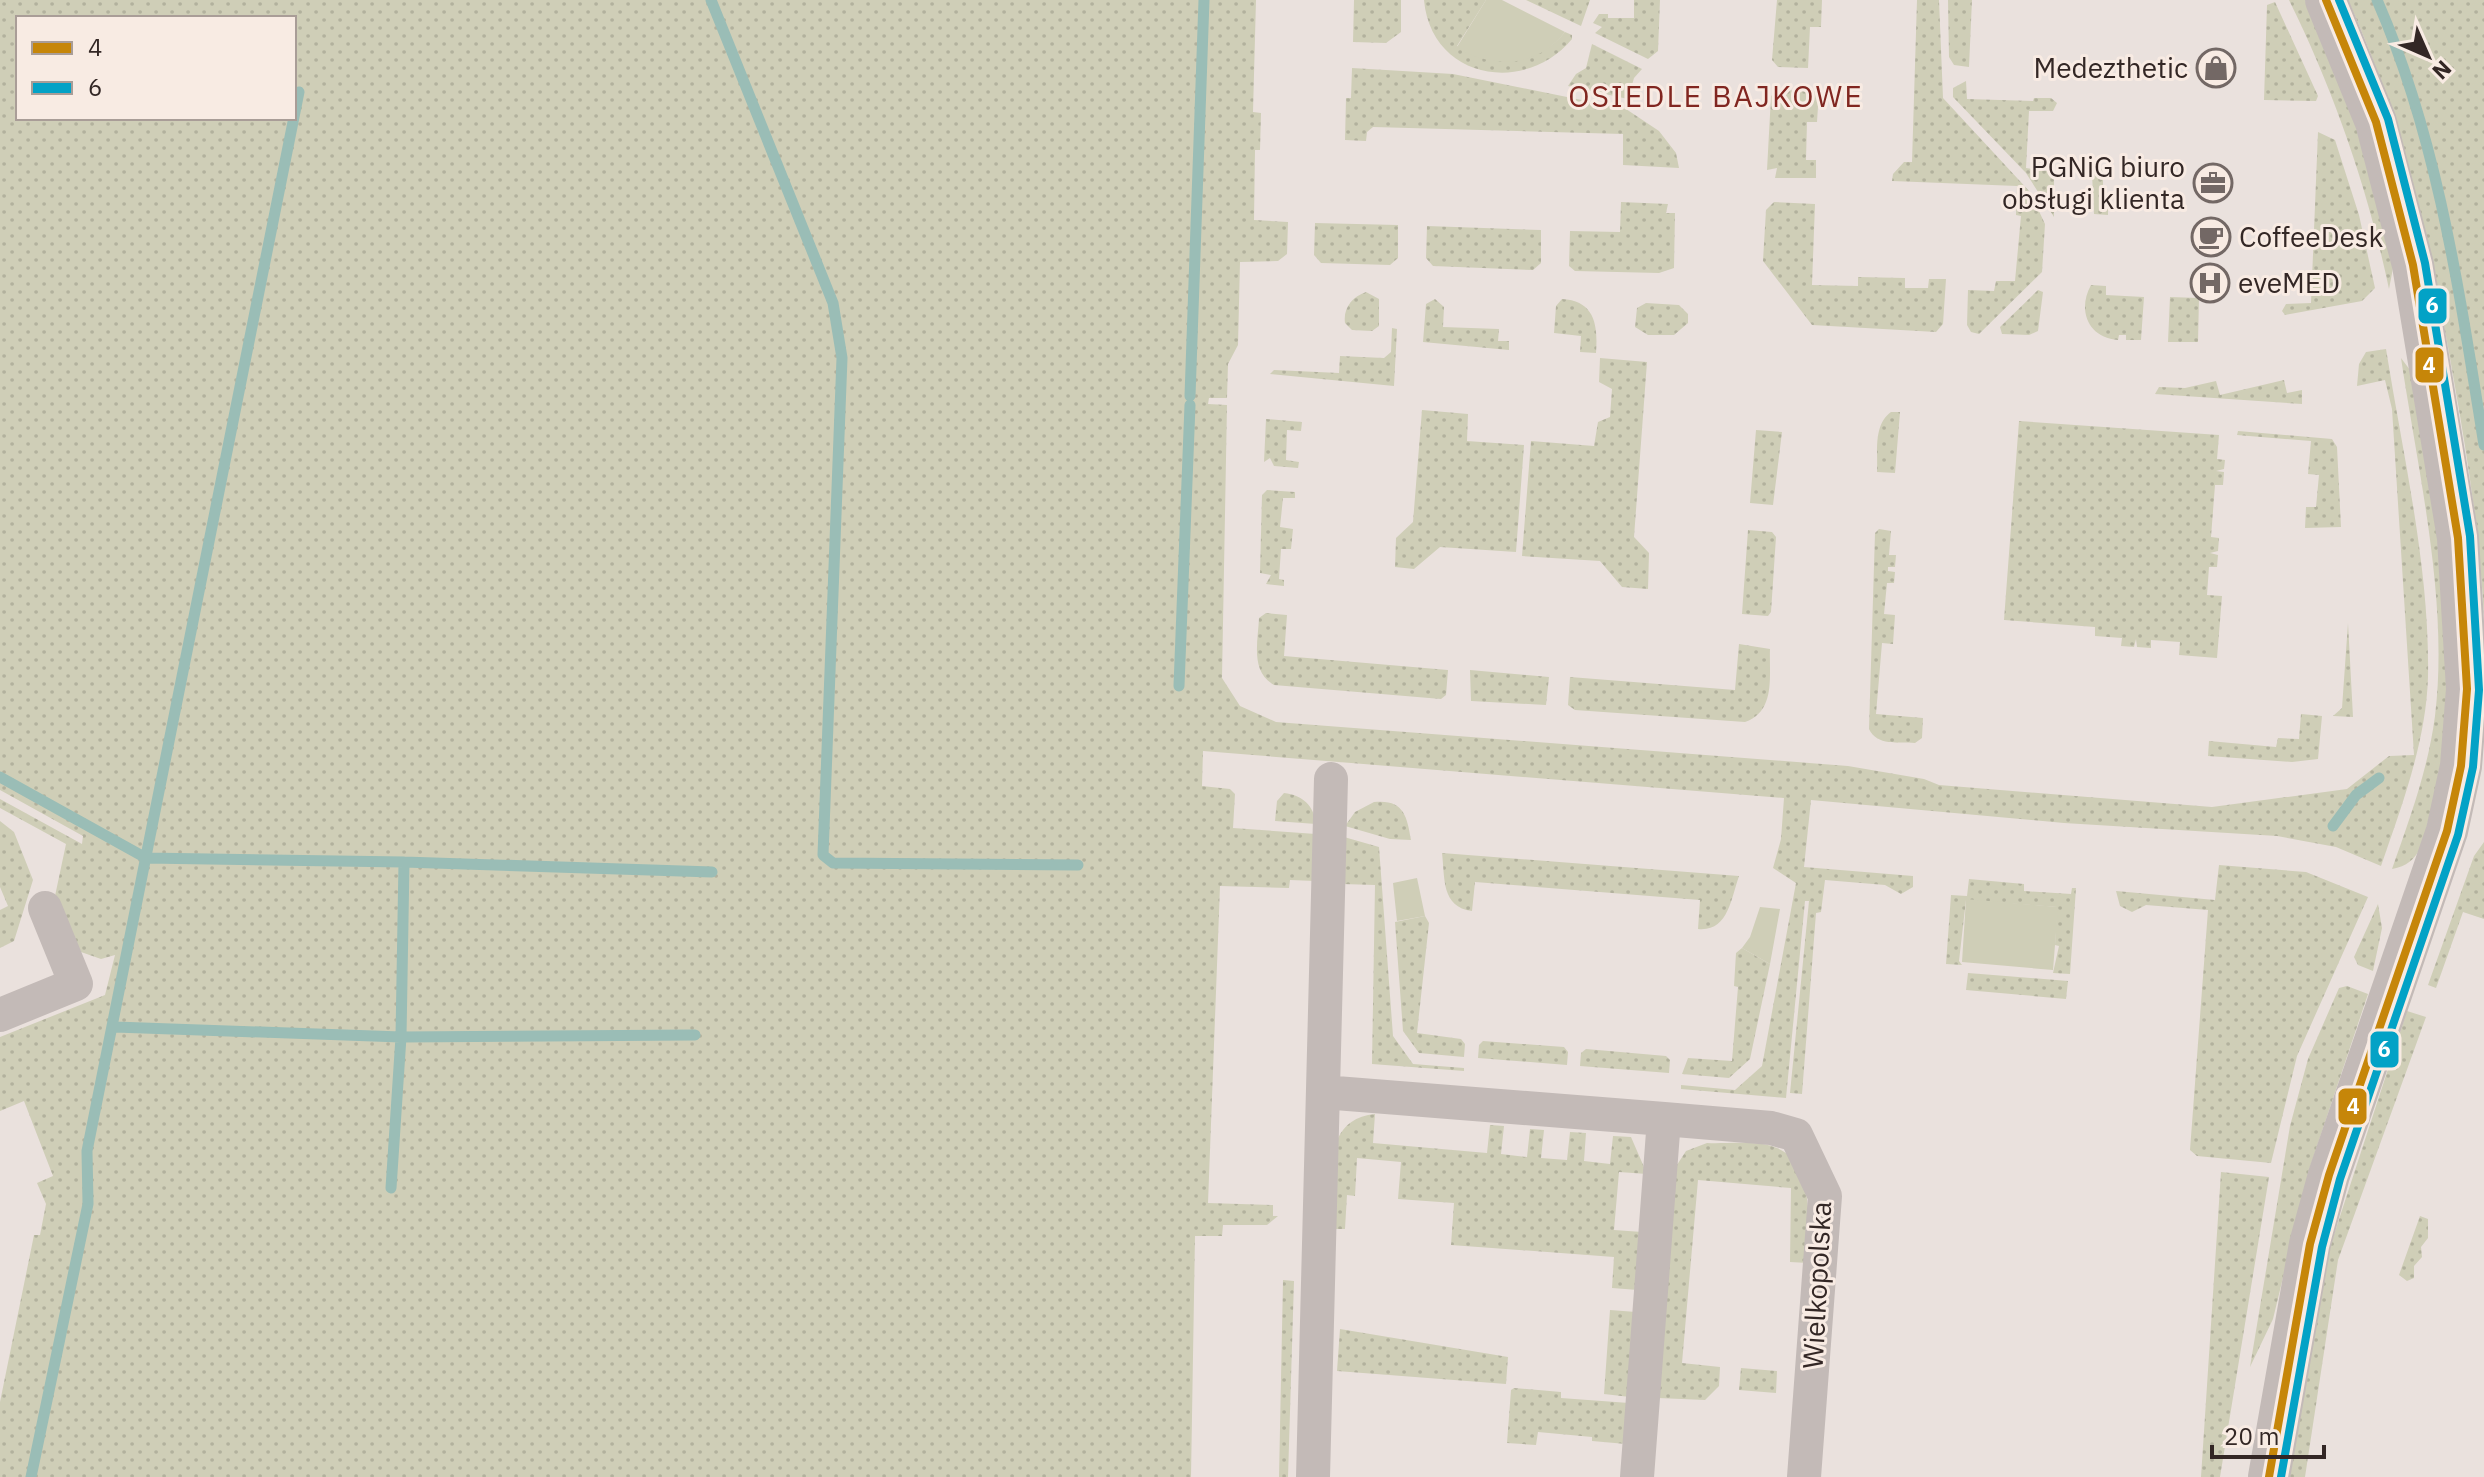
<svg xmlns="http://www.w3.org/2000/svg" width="2484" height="1477" font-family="'IBM Plex Sans',sans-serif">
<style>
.grass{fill:url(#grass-dots);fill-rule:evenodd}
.park{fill:#cfceb7}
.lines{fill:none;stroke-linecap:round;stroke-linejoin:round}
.stream{stroke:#9abdb6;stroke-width:11}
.minor{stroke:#c3bab7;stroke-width:34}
.tertiary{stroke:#c3bab7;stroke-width:42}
.bus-1-casing{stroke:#f8ebe3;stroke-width:14}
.bus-2-casing{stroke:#f8ebe3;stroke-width:14}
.bus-1{stroke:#c68609;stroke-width:8}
.bus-2{stroke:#03a2c6;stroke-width:8}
.labels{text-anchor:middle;stroke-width:6;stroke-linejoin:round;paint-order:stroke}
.poi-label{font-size:28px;fill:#332725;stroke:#f8ebe3;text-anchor:end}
.street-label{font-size:28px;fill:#332725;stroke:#f8ebe3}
.neighbourhood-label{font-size:30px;letter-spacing:2px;fill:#812620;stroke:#f8ebe3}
.line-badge{stroke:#f8ebe3;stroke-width:3}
.badge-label{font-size:22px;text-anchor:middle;font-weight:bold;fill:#fff}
</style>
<defs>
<pattern id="grass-dots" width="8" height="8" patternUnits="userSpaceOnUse" patternTransform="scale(2)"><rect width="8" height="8" fill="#cfceb7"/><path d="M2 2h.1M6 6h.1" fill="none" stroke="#b2b19d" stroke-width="1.8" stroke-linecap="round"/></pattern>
</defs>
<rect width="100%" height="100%" fill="#eae1dd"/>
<path class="grass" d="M 0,0 L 1256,0 L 1253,112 L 1261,113 L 1260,150 L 1255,150 L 1254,220 L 1288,222 L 1287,254 L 1278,261 L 1240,262 L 1238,345 L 1228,364 L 1227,398 L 1209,398 L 1208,404 L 1227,405 L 1222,678 L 1240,706 L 1276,722 L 1848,766 L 1924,779 L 1939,785 L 2212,807 L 2347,789 L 2389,756 L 2414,755 L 2392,409 L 2385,380 L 2357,386 L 2359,364 L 2366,352 L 2386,349 C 2403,456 2430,568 2428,677 C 2426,742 2402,805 2381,866 L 2336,847 L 2277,836 L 2064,823 L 1811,800 L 1804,867 L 1913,876 L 1913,887 L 1901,894 L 1885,885 L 1825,880 L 1821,912 L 1816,913 L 1802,1094 L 1790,1093 L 1809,901 L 1805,901 L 1786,1098 L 1681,1089 L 1681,1085 L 1735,1090 L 1762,1066 L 1796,883 L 1773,868 L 1781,839 L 1784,798 L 1203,751 L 1202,786 L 1230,789 L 1235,794 L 1233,828 L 1316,834 L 1315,881 L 1290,880 L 1289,888 L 1220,886 L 1208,1203 L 1273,1205 L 1273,1216 L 1278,1216 L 1267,1225 L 1223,1225 L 1222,1236 L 1195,1236 L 1191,1477 L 0,1477 L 0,1402 L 34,1235 L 40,1235 L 46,1204 L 37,1183 L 53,1176 L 24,1101 L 0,1111 L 0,1037 L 105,995 L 115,955 L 101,959 L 81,952 L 55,896 L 66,844 L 0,808 L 0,799 L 82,844 L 83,836 L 0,790 ZM 18,18 L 294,18 L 294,118 L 18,118 Z
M 1354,0 L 1401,0 L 1401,32 L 1386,43 L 1353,42 Z
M 1424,0 L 1486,0 L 1457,46 C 1490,69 1540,64 1565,32 L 1572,35 L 1572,39 C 1525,96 1431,79 1424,0 Z
M 1526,0 L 1590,0 L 1581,26 Z
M 1634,0 L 1660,0 L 1658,51 L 1648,59 L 1595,33 L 1602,27 L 1593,23 L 1599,14 L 1608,14 L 1608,18 L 1634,18 Z
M 1777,0 L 1822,0 L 1821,27 L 1810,27 L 1808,68 L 1778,67 L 1772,60 Z
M 1917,0 L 1939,0 L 1943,98 L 2030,192 L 2045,224 L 2042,272 L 1979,334 L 1971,332 L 1967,325 L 1968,290 L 1994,291 L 1996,281 L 2015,281 L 2021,216 L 2016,215 L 2017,186 L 1892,181 L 1893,174 L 1904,162 L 1912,162 Z
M 1948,0 L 1972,0 L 1969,67 L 1954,65 L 1949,57 Z
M 2289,0 L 2305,0 L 2357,129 L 2393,268 L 2389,289 C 2368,189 2334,91 2289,0 Z
M 2348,0 L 2484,0 L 2484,617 C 2480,538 2468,460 2454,381 C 2432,251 2403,121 2348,0 Z
M 2275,2 L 2318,96 L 2316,101 L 2264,100 L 2267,5 Z
M 1592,44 L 1642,69 L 1634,78 L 1628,99 L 1568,86 L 1576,74 L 1586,68 Z
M 1352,68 L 1453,74 L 1626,109 L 1659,131 L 1676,153 L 1679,168 L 1623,165 L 1623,134 L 1373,127 L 1367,132 L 1366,141 L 1345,140 L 1346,98 L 1351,98 Z
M 1966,81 L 1967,99 L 2033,101 L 2034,98 L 2051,98 L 2057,103 L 2053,111 L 2029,111 L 2026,168 L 2054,172 L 2054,217 L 2026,173 L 1953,97 L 1953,88 Z
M 1779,90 L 1819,91 L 1817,122 L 1807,122 L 1806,160 L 1816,160 L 1816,178 L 1775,178 L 1777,168 L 1767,170 L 1771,96 Z
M 2318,132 L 2335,140 L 2359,215 L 2375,288 L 2362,301 L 2285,315 L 2282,311 L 2286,304 L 2311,303 Z
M 2103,168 L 2103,205 L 2108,205 L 2108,215 L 2094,214 L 2092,174 Z
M 1621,202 L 1668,204 L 1666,213 L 1675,213 L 1674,268 L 1659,273 L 1575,271 L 1569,266 L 1570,231 L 1620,232 Z
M 1774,202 L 1815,204 L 1812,285 L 1858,286 L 1858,277 L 1905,278 L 1905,288 L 1928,288 L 1929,279 L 1946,279 L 1943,324 L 1936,332 L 1812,325 L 1763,261 L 1766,210 Z
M 1315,223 L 1398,225 L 1398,258 L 1390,265 L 1321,263 L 1314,255 Z
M 1427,226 L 1541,230 L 1541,263 L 1533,270 L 1433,266 L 1426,258 Z
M 2091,285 L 2106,286 L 2106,295 L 2144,297 L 2141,340 L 2126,340 L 2126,335 L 2119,335 L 2118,340 C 2088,338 2077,310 2091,285 Z
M 2038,290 L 2043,292 L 2038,331 L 2029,335 L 2002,334 L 2000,327 Z
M 1366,292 L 1379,299 L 1379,326 L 1372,331 L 1352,330 L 1345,323 C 1343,308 1352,297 1366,292 Z
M 2170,297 L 2199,298 L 2198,342 L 2168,342 Z
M 1435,299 L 1444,307 L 1443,327 L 1499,329 L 1498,341 L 1509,341 L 1509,350 L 1423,342 L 1426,304 Z
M 1562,299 C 1595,301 1598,325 1596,353 L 1580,352 L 1581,336 L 1554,333 L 1556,306 Z
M 1646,303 L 1679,305 L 1688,314 L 1688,323 L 1674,335 L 1648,335 L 1635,327 L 1637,308 Z
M 1392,328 L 1397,329 L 1394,386 L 1270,374 L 1274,370 L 1339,373 L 1340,356 L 1384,358 L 1391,352 Z
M 1600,358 L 1647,362 L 1634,537 L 1649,553 L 1648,589 L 1622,587 L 1600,561 L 1522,556 L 1531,441 L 1594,446 L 1598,422 L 1610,417 L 1612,389 L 1599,382 Z
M 2401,358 L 2413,374 C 2436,516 2471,673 2430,814 C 2423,839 2422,864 2392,869 C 2410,818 2428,769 2435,716 C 2449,601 2418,472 2401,358 Z
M 2284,380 L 2287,393 L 2302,390 L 2302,404 L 2155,394 L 2159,387 L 2185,388 L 2216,381 L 2220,395 Z
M 1422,410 L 1468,414 L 1467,441 L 1524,445 L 1516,552 L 1440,547 L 1414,569 L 1395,567 L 1396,538 L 1413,522 Z
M 1891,412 L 1900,412 L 1895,473 L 1877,472 C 1878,452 1873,425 1891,412 Z
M 1266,419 L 1302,422 L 1301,431 L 1287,430 L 1286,460 L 1299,462 L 1298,468 L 1274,466 L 1270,458 L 1264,462 Z
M 2019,421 L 2219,435 L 2217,459 L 2225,460 L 2224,469 L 2216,471 L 2224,472 L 2223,485 L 2215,485 L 2211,537 L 2219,538 L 2218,551 L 2210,553 L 2218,555 L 2217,567 L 2209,567 L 2207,595 L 2222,596 L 2217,658 L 2179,655 L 2180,642 L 2151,640 L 2151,648 L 2137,647 L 2136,639 L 2134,647 L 2121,646 L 2122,638 L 2095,636 L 2095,627 L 2004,620 Z
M 1756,430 L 1782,432 L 1773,505 L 1750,503 Z
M 2238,431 L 2332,439 L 2337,447 L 2341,527 L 2305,528 L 2306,507 L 2316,507 L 2319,475 L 2308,474 L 2311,441 L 2237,435 Z
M 1267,490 L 1295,492 L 1295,498 L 1283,498 L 1280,527 L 1293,529 L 1291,549 L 1281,549 L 1279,579 L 1284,580 L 1284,586 L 1266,584 L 1271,575 L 1260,573 L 1262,495 Z
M 1879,529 L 1891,531 L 1889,555 L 1896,555 L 1895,567 L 1888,567 L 1888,571 L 1895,572 L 1894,583 L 1887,583 L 1884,614 L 1895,615 L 1893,644 L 1882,643 L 1876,714 L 1923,718 L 1922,738 L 1915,743 C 1898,742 1877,746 1869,729 L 1875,533 Z
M 1748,530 L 1772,532 L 1776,537 L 1771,612 L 1768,616 L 1742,614 Z
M 1266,613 L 1287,615 L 1284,656 L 1448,670 L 1446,695 L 1441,699 L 1274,685 C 1250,671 1258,642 1259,618 Z
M 2348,623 L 2353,717 L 2333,716 L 2342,708 Z
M 1739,644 L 1770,649 C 1769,676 1776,711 1745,722 L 1575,710 L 1568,705 L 1570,677 L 1735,690 Z
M 1470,670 L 1549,677 L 1546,705 L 1471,701 Z
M 2301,714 L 2322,716 L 2318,759 L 2292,762 L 2208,756 L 2209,741 L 2276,747 L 2278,738 L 2299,739 Z
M 1284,793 C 1303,795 1314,806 1316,824 L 1275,821 L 1277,801 Z
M 1374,802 C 1403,799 1407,815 1411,840 L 1390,839 L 1345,826 L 1355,812 Z
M 0,821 L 14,832 L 33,880 L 14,941 L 0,948 L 0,910 L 8,906 L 0,887 Z
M 1344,837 L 1379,847 L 1393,1036 L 1413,1064 L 1464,1068 L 1464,1071 L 1372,1064 L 1375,885 L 1342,884 Z
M 2484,842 L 2484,919 L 2463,912 L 2436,988 L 2428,985 L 2474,856 Z
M 1442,853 L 1739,876 C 1731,899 1728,932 1698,929 L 1700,900 L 1475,882 L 1472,911 C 1441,907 1445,878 1442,853 Z
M 2219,865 L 2306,872 L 2368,897 L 2297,1056 L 2271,1163 L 2197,1156 L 2190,1150 L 2208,910 L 2146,905 L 2132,912 L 2120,906 L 2116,891 L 2215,900 Z
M 1969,879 L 2024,884 L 2024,891 L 2071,894 L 2072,888 L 2076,888 L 2070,974 L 2053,973 L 2059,946 L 2055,945 L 2057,907 L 1966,900 L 1959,961 L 1962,965 L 1946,964 L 1951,895 L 1967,896 Z
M 2378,904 L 2382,928 L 2373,971 L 2358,965 L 2354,957 Z
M 1425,916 L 1429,923 L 1417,1033 L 1461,1039 L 1465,1044 L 1464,1057 L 1419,1053 L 1403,1031 L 1395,922 Z
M 1742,948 L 1770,964 L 1750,1059 L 1729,1078 L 1682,1074 L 1688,1058 L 1732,1061 L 1738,987 L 1734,986 L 1736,953 Z
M 1968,973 L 2068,981 L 2066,999 L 1966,990 Z
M 2347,986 L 2368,994 L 2309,1170 L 2273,1319 L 2250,1367 L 2290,1126 L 2308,1059 L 2339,988 Z
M 2407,1011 L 2426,1017 L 2338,1260 L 2305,1477 L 2289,1477 L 2329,1250 Z
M 1483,1041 L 1564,1047 L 1568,1052 L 1567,1065 L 1478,1058 L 1479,1045 Z
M 1586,1049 L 1666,1056 L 1670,1060 L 1669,1073 L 1580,1066 L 1581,1053 Z
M 1375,1114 L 1373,1143 L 1487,1153 L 1490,1125 L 1504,1126 L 1501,1154 L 1527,1157 L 1530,1129 L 1544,1130 L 1541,1158 L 1567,1160 L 1570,1132 L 1586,1133 L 1584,1161 L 1610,1164 L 1613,1136 L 1631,1137 L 1647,1174 L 1619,1172 L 1614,1230 L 1642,1232 L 1638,1290 L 1612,1288 L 1614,1257 L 1451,1245 L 1454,1203 L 1398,1199 L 1401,1162 L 1357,1158 L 1355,1196 L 1347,1195 L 1345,1229 L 1331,1229 C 1333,1185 1318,1120 1375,1114 Z
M 1707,1143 C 1727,1144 1758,1140 1777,1148 C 1816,1163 1808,1231 1808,1263 L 1790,1262 L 1791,1188 L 1698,1180 L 1682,1363 L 1720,1367 L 1719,1386 L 1705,1400 L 1658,1398 L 1675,1168 L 1686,1151 Z
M 2221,1172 L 2269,1177 L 2220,1477 L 2201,1477 Z
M 2420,1216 L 2428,1219 L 2428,1238 L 2421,1247 L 2422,1257 L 2414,1266 L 2414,1278 L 2407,1281 L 2399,1275 Z
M 1283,1280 L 1294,1281 L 1288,1477 L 1279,1477 Z
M 1610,1310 L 1636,1312 L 1630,1397 L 1604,1394 Z
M 1340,1329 L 1508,1357 L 1506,1384 L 1337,1371 Z
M 1741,1368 L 1777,1371 L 1776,1393 L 1739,1390 Z
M 1514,1388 L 1561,1392 L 1561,1398 L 1629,1403 L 1626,1444 L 1592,1441 L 1592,1437 L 1538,1432 L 1536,1445 L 1507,1443 L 1511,1390 Z"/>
<path class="park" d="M 1486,0 L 1502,0 L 1565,32 C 1538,67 1493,70 1457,47 Z
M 1417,878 L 1425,916 L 1397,921 L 1393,883 Z
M 1966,899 L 2058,907 L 2053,970 L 1962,962 Z
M 1760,907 L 1780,909 L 1770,964 L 1742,948 L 1750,937 Z"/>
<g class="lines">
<path class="stream" d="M 711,0 L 833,303 L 842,358 L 823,855 L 833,863 L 1078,865
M 2377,0 C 2438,139 2460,296 2484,445
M 1190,396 L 1204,0
M 1179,686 L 1190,405
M 0,777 L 146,858 L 404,862 L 712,872
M 2333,826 L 2356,795 L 2379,778
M 115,1027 L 401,1037 L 695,1035
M 391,1188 L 401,1037 L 404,862
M 31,1477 L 88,1204 L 87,1151 L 299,92"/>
<path class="minor" d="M 0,1015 L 76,984 L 45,908
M 1323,1092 L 1664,1119
M 1313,1477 L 1331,779
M 1637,1477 L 1664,1119 L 1771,1128 L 1796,1135 L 1825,1196 L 1804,1477"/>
<path class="tertiary" d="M 2269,1477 L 2310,1244 L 2329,1175 L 2447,831 L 2461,766 L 2467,689 L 2458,538 L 2413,265 L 2376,122 L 2326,0"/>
<g class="bus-1-casing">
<path id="bus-1" d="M 2269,1477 L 2310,1244 L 2329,1175 L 2447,831 L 2461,766 L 2467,689 L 2458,538 L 2413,265 L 2376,122 L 2326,0"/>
</g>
<g class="bus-2-casing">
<path id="bus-2" d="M 2281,1477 L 2322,1247 L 2340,1179 L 2458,835 L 2473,767 L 2479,690 L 2470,536 L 2425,263 L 2388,119 L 2339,0"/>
</g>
<use href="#bus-1" class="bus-1"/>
<use href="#bus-2" class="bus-2"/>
</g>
<defs>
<g id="shop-ring" transform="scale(2)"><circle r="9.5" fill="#f8ebe3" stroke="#736865" stroke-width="1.5"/><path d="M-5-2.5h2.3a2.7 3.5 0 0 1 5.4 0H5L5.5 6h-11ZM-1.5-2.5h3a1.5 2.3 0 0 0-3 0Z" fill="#736865"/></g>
<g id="office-ring" transform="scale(2)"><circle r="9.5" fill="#f8ebe3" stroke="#736865" stroke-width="1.5"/><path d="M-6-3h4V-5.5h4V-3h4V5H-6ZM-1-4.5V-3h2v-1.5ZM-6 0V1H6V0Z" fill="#736865"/></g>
<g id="cafe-ring" transform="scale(2)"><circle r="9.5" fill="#f8ebe3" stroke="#736865" stroke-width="1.5"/><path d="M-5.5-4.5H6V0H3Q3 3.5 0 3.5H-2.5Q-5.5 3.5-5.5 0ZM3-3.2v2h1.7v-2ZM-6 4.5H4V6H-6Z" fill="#736865"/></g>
<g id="hospital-ring" transform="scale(2)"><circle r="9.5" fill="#f8ebe3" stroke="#736865" stroke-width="1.5"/><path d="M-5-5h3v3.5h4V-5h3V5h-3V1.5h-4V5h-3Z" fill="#736865"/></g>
</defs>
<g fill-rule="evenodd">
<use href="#shop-ring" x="2216" y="68"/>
<use href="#office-ring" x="2213" y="183"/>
<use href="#cafe-ring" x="2211" y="237"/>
<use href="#hospital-ring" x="2210" y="283"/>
</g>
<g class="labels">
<g class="poi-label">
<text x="2188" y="78">Medezthetic</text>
<text x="2185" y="177">PGNiG biuro<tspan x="2185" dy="32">obsługi klienta</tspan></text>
<text x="2239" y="247" text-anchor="start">CoffeeDesk</text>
<text x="2238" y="293" text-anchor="start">eveMED</text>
</g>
<g class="street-label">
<text transform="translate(1817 1285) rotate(-87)" y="10">Wielkopolska</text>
</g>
<g class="neighbourhood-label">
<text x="1716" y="107">OSIEDLE BAJKOWE</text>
</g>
</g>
<g class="line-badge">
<rect x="2417" y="287" width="31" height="38" rx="8" fill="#03a2c6"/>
<rect x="2414" y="346" width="31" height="38" rx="8" fill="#c68609"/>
<rect x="2369" y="1030" width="31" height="39" rx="8" fill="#03a2c6"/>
<rect x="2337" y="1087" width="31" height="39" rx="8" fill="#c68609"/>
</g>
<g class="badge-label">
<text x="2432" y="313">6</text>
<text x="2429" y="373">4</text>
<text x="2384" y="1057">6</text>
<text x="2353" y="1114">4</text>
</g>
<rect x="16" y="16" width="280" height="104" fill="#f8ebe3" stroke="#a99d97" stroke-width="2"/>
<rect x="32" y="42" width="40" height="12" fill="#c68609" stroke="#a99d97" stroke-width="2"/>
<text x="88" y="56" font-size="24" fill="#332725">4</text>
<rect x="32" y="82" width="40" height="12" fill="#03a2c6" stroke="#a99d97" stroke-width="2"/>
<text x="88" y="96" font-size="24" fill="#332725">6</text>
<g transform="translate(2428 56) rotate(135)" stroke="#f8ebe3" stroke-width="6" paint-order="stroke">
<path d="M0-6L14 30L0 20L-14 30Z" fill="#332725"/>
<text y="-12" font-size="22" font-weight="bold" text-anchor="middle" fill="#332725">N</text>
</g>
<path d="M2212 1445v12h112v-12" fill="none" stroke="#332725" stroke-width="4"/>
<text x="2224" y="1445" font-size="24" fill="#332725" stroke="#f8ebe3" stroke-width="6" paint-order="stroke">20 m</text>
</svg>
